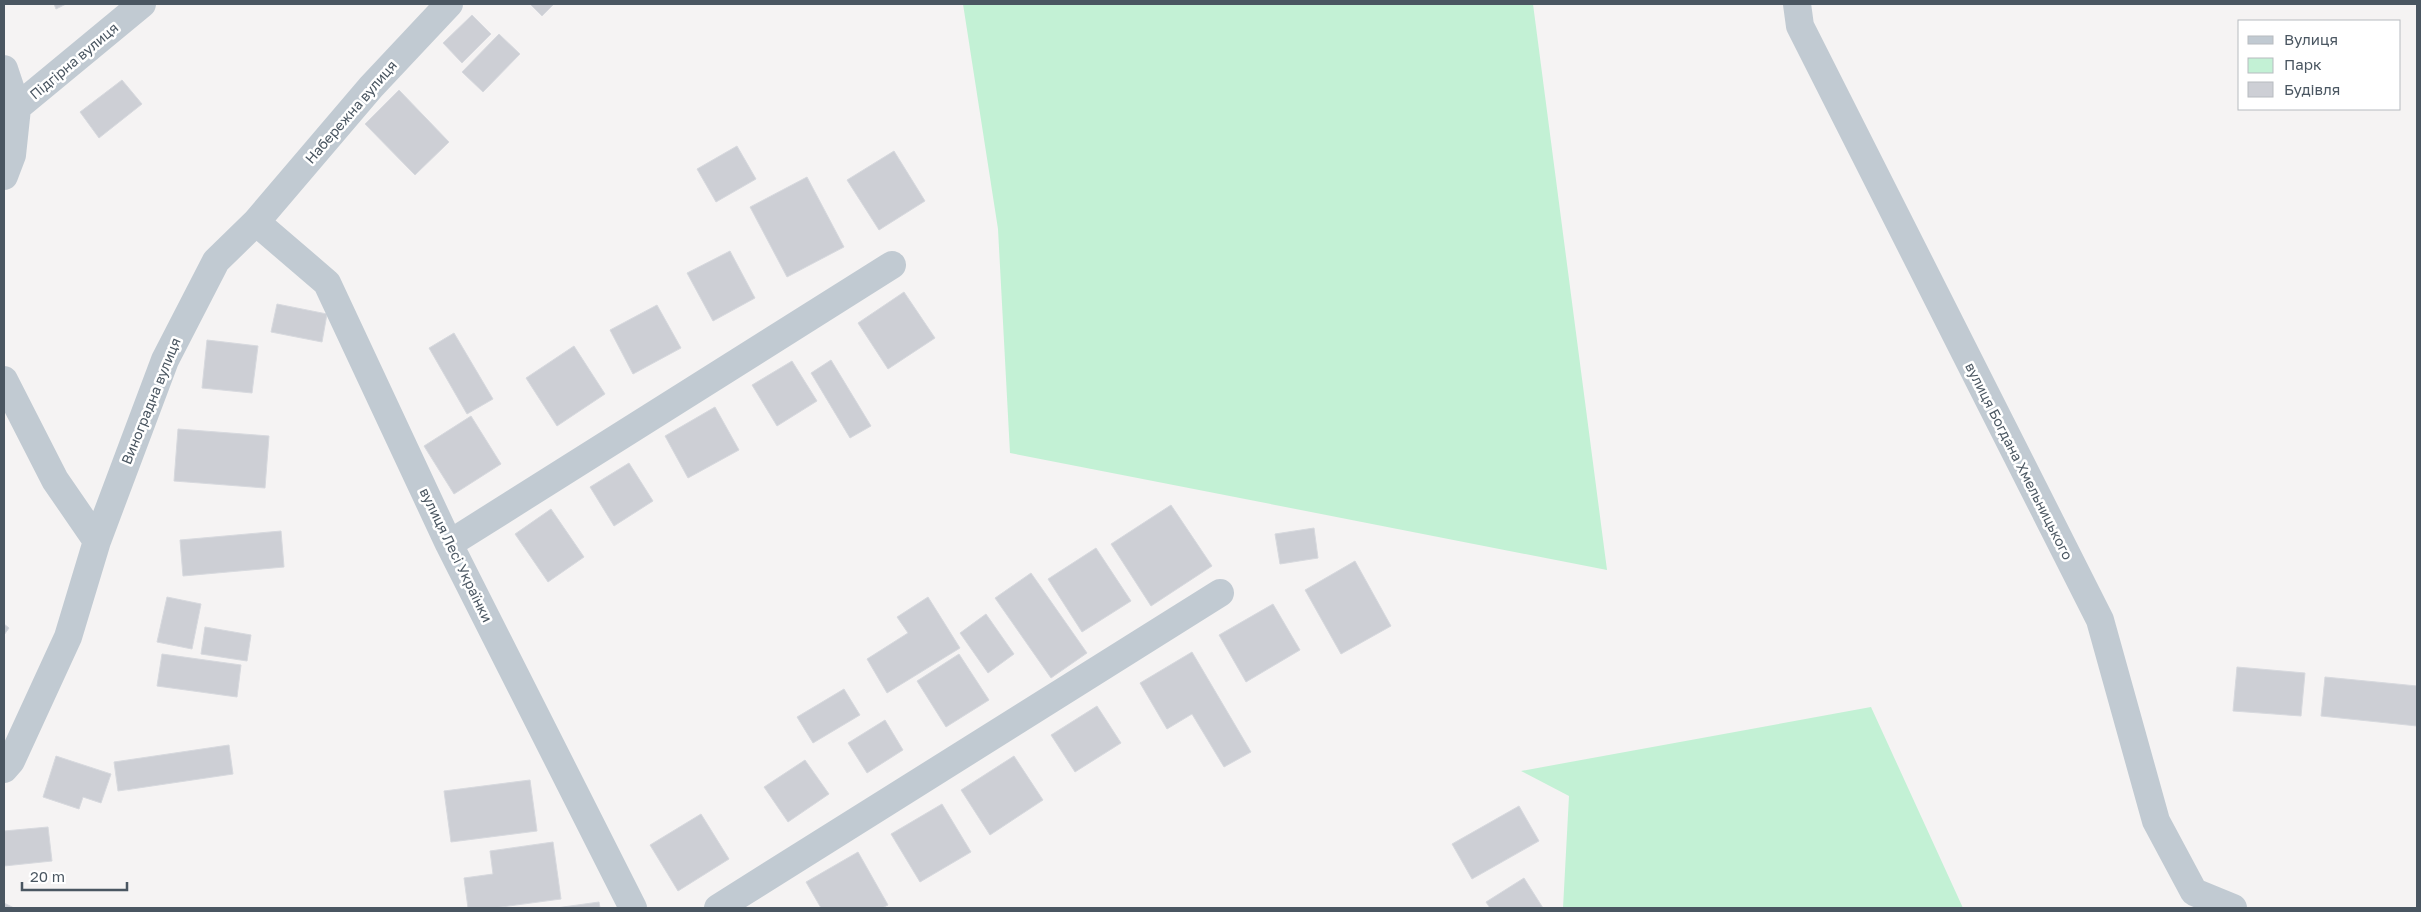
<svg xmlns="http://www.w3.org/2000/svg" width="2421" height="912" font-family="'Golos Text',sans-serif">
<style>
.green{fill:#c3f1d5}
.building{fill:#cdcfd5;stroke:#d7d9de}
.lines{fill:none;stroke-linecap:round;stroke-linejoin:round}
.minor{stroke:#c1cad2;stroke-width:28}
.labels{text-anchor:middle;stroke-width:5;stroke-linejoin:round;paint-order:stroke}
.street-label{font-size:14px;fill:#4a5661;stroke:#fff}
</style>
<rect width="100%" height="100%" fill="#f5f3f3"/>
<path class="green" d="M 963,4 L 1533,4 L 1607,570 L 1010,453 L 998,229 Z
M 1871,707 L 1963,908 L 1563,908 L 1569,796 L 1521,771 Z"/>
<path class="building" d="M 54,4 L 66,4 L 56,9 Z
M 530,4 L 554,4 L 542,16 Z
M 472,15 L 491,34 L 462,63 L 443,43 Z
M 499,34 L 520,54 L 483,92 L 462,72 Z
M 122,80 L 142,104 L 99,138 L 80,112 Z
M 399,90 L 449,142 L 415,175 L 365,124 Z
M 737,146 L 756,179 L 716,202 L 697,169 Z
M 894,151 L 925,201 L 879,230 L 847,180 Z
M 807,177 L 844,247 L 787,277 L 750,207 Z
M 730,251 L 755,298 L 713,321 L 687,273 Z
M 904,292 L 935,338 L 888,369 L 858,323 Z
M 277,304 L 327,314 L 322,342 L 271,332 Z
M 657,305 L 681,348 L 633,374 L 610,330 Z
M 454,333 L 493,399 L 467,414 L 429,348 Z
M 207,340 L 258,346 L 252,393 L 202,388 Z
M 574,346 L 605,394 L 557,426 L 526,378 Z
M 831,360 L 871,426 L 850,438 L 811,373 Z
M 792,361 L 817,401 L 777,426 L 752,385 Z
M 715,407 L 739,450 L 688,478 L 665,436 Z
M 471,416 L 501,464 L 454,494 L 424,446 Z
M 178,429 L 269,436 L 265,488 L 174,481 Z
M 629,463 L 653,501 L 614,526 L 590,487 Z
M 1171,505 L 1212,566 L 1151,606 L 1111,544 Z
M 551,509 L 584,557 L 548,582 L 515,534 Z
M 1314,528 L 1318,558 L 1280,564 L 1275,534 Z
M 281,531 L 284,567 L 183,576 L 180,540 Z
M 1096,548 L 1131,601 L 1082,632 L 1048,579 Z
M 1355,561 L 1391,626 L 1341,654 L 1305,590 Z
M 1031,573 L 1087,653 L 1051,678 L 995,598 Z
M 167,597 L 201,604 L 192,649 L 157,642 Z
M 928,597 L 960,648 L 887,693 L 867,659 L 908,633 L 897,617 Z
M 1273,604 L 1300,650 L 1246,682 L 1219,635 Z
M 986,614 L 1014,654 L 988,673 L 960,633 Z
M 4,624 L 9,628 L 4,635 Z
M 205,627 L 251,635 L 247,661 L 201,654 Z
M 1192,652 L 1251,752 L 1224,767 L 1192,714 L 1167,729 L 1140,683 Z
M 162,654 L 241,665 L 237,697 L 157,686 Z
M 959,654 L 989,700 L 946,727 L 917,681 Z
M 2237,667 L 2305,673 L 2301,716 L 2233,711 Z
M 2325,677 L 2417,686 L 2417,726 L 2321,716 Z
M 844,689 L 860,715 L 813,743 L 797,717 Z
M 1097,706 L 1121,743 L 1075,772 L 1051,735 Z
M 885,720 L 903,750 L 867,773 L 848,743 Z
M 229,745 L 233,774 L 118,791 L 114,762 Z
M 56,756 L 111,774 L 101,803 L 83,797 L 79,809 L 43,797 Z
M 1014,756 L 1043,800 L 990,835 L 961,790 Z
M 805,760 L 829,794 L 788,822 L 764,787 Z
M 530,780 L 537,831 L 451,842 L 444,791 Z
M 942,804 L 971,852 L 920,882 L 891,834 Z
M 1519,806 L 1539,841 L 1472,879 L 1452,844 Z
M 701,814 L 729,859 L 678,891 L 650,845 Z
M 48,827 L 52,861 L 4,866 L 4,831 Z
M 553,842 L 561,899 L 494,908 L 468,908 L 464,878 L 493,874 L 490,851 Z
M 858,852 L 888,905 L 882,908 L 821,908 L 806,882 Z
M 1524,878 L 1543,908 L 1490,908 L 1486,902 Z
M 599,902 L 600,908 L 556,908 Z
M 4,903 L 14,908 L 4,908 Z"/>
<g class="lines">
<path class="minor" d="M 1797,4 L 1800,26 L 2100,620 L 2156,821 L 2194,892 L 2233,908
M 4,69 L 17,108 L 12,155 L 4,176
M 4,118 L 142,4
M 256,222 L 327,283 L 449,544 L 633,908
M 4,380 L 55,480 L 97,541
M 449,544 L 892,265
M 4,769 L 11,761 L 68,637 L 97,541 L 165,360 L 216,261 L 256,222 L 371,87 L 449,4
M 718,908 L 1220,593"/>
</g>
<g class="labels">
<g class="street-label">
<text transform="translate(74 61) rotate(-40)" y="5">Підгірна вулиця</text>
<text transform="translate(351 112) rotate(-49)" y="5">Набережна вулиця</text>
<text transform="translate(151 401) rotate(-68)" y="5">Виноградна вулиця</text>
<text transform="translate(2019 461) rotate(63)" y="5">вулиця Богдана Хмельницького</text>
<text transform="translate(456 555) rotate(64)" y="5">вулиця Лесі Українки</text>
</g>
</g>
<rect width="2421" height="912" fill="none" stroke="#4a5661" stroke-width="10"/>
<rect x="2238" y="20" width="162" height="90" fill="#ffffff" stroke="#b7bbc0"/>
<rect x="2248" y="36" width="25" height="8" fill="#c1cad2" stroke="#b7bbc0"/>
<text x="2284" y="45" font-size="15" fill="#4a5661">Вулиця</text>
<rect x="2248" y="58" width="25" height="15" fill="#c3f1d5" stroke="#b7bbc0"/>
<text x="2284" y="70" font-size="15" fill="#4a5661">Парк</text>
<rect x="2248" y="82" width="25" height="15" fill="#cdcfd5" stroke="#b7bbc0"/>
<text x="2284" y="95" font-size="15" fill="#4a5661">Будівля</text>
<path d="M22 882v8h105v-8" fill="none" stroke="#4a5661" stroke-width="2.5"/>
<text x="30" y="882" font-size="15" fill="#4a5661" stroke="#ffffff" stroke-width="4" paint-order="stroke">20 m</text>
</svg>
